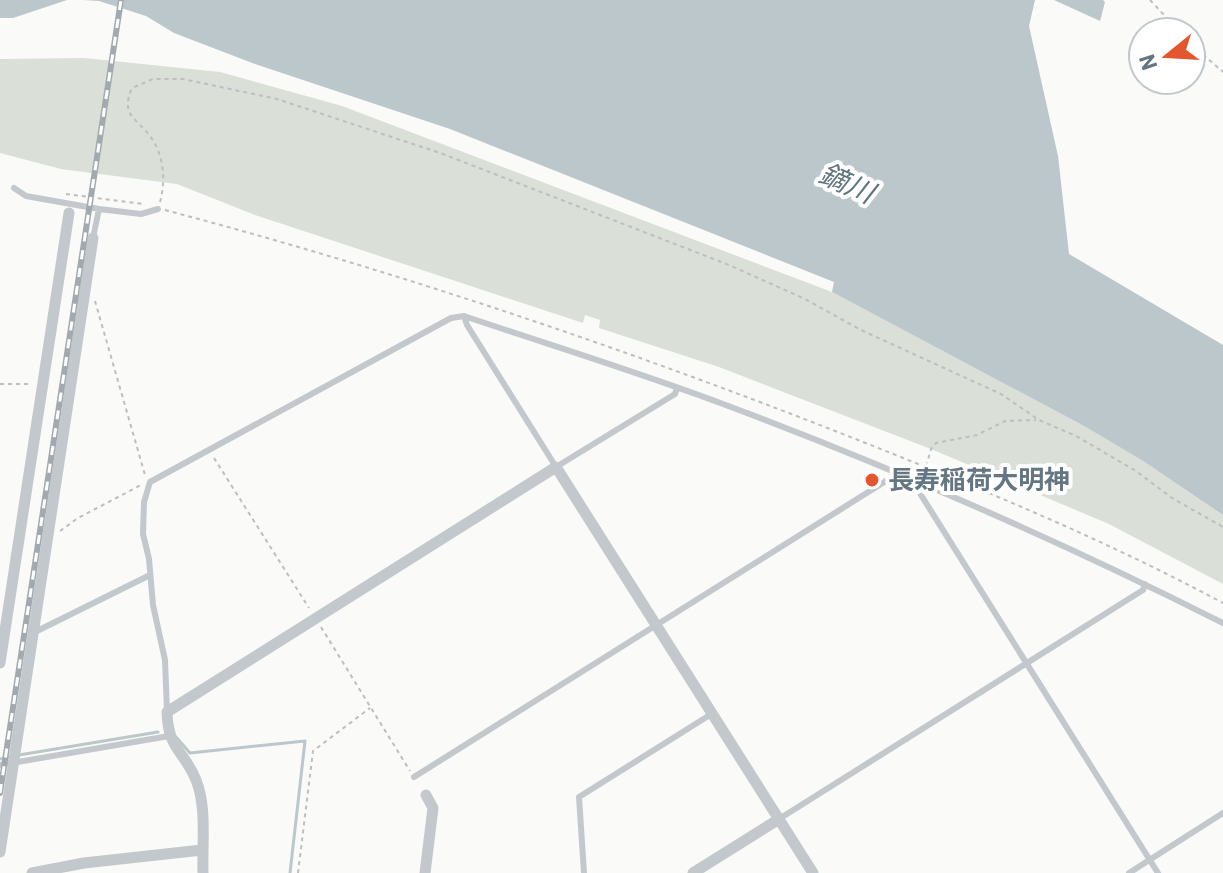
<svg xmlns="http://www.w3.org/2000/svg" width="1223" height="873" font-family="Barlow,'Noto Sans JP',sans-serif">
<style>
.green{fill:#dadfd7}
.water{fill:#bbc7cb}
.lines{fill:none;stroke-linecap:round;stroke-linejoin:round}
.stream{stroke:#bbc7cb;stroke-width:3}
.path{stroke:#bbbfc2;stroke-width:2;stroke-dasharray:4 4;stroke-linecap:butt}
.service{stroke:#c3c8cc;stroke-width:6}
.minor{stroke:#c3c8cc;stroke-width:11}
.rail-casing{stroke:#a2aab0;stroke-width:6}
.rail{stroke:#fff;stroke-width:3;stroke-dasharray:9;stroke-linecap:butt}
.poi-dot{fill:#e4572e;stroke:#fff;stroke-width:3}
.labels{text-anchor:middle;stroke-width:8;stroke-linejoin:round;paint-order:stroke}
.poi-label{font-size:26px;font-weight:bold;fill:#657683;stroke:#fff;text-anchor:start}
.water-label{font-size:28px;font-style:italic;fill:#60757c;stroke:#fff}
</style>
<rect width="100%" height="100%" fill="#fafaf8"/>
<path class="green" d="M 84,58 L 220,72 L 342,106 L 832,292 L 1084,426 L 1143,461 L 1223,515 L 1223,584 L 1109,524 L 931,449 L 719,367 L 599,328 L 600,320 L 585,315 L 583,323 L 255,215 L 177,184 L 61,169 L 0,153 L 0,59 Z"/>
<path class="water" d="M 0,0 L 67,0 L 13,18 L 0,18 Z
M 83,0 L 1035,0 L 1029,26 L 1058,156 L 1069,254 L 1223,345 L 1223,515 L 1143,461 L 1084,426 L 832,292 L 834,282 L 450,129 L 255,64 L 174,33 L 146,16 L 99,1 Z
M 1054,0 L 1103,0 L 1105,2 L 1100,21 Z"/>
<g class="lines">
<path class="stream" d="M 176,737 L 190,753 L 305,741 L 290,873
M 19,755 L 158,732
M 0,759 L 12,757"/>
<path class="path" d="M 1150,0 L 1180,32
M 1191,44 L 1223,72
M 66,194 L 143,204
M 160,202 C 166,180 164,155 150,136 C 136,118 120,115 132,88 L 153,79 L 183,79 L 277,99 L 443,154 L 729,265 L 805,299 L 861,330 L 1001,394 L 1039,420 L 1076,436 L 1136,471 L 1172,498 L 1223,527
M 165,210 C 389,269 609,343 825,427 C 960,480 1094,534 1223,603
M 95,301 L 145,475
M 0,384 L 31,384
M 214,458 L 309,608
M 924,474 L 931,449 L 936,443 L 977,435 L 1005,421 L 1036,420
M 940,481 L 961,481
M 60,531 L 78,518 L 141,485
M 321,627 L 410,771
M 298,873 L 313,751 L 370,708"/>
<path class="service" d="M 14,188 L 26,196 L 99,209 L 141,214 L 158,209
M 93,238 L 99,209
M 464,316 L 467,325 L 556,467 L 675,394 L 677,388
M 915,481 L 916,487 L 1158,873
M 35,632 L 150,575
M 167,712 L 165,660 L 153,605 L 149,559 L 143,534 L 144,502 L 150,482 L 451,318 L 464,316 C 550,345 638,372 723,404 C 894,468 1060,541 1223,623
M 0,765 L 169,736
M 414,777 L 889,479 L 895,473
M 779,819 L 1143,590 L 1145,584
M 584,873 L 579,797 L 713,713
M 1129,873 L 1223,813"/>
<path class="minor" d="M 0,663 L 69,213
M 0,852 L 93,238
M 32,873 L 84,863 L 202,850
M 203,873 C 202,844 207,807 196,780 C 184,750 168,750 167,712 L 556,467 L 813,873
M 425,873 L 433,808 L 426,795
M 693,873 L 779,819"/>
<g class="rail-casing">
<path id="rail" d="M 0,793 L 121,0"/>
</g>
<use href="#rail" class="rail"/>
</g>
<circle class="poi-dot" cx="872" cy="480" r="8"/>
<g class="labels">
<g class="poi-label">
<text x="888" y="489">長寿稲荷大明神</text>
</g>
<g class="water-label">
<text transform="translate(847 183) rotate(24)" y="10">鏑川</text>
</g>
</g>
<g transform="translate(1167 56) rotate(252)"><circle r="38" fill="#ffffff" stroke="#c1c8cd" stroke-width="2"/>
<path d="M0-6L14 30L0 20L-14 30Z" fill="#e4572e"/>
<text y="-12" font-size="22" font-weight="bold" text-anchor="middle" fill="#657683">N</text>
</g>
</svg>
